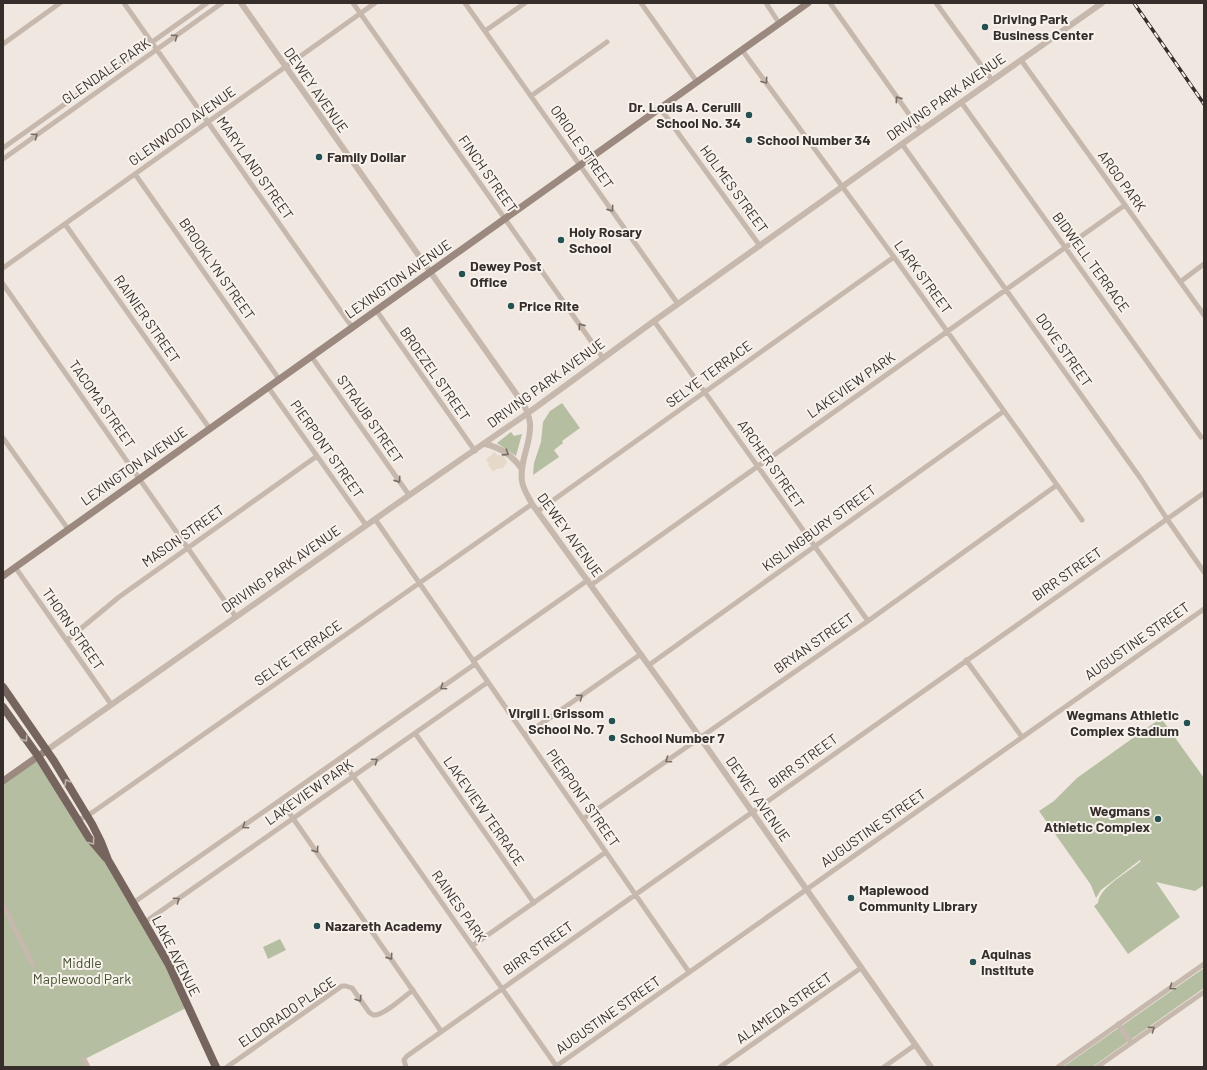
<svg xmlns="http://www.w3.org/2000/svg" width="1207" height="1070" font-family="Barlow,sans-serif">
<style>
.green{fill:#b5bea1}
.plaza{fill:#e6d9c9}
.lines{fill:none;stroke-linecap:round;stroke-linejoin:round}
.minor{stroke:#c7b8ad;stroke-width:5}
.tertiary{stroke:#c7b8ad;stroke-width:6}
.secondary{stroke:#9b887e;stroke-width:7}
.primary{stroke:#76655e;stroke-width:8}
.rail-casing{stroke:#362e2b;stroke-width:3.5}
.rail{stroke:#f8f2ec;stroke-width:2;stroke-dasharray:6;stroke-linecap:butt}
.oneway{stroke:#776c66}
.oneway2{stroke:#beb3ac}
.poi-dot{fill:#255153;stroke:#f8f2ec;stroke-width:1.5}
.labels{text-anchor:middle;stroke-width:4;stroke-linejoin:round;paint-order:stroke}
.poi-label{font-size:14px;font-weight:bold;fill:#362e2b;stroke:#f8f2ec;text-anchor:start}
.street-label{font-size:14px;fill:#362e2b;stroke:#f8f2ec}
.park-label{font-size:14px;fill:#475231;stroke:#f8f2ec}
</style>
<rect width="100%" height="100%" fill="#f0e8e0"/>
<path class="green" d="M 562,403 L 580,428 L 562,441 L 563,443 L 554,450 L 559,457 L 533,475 L 534,463 L 541,442 L 543,422 L 550,411 Z
M 511,432 L 514,436 L 522,434 L 516,456 L 497,443 Z
M 1161,718 L 1204,778 L 1204,885 L 1195,891 L 1156,882 L 1180,917 L 1128,954 L 1094,906 L 1098,903 C 1100,886 1129,872 1141,861 L 1140,860 L 1101,890 L 1096,898 L 1091,885 L 1039,811 L 1054,801 L 1077,778 Z
M 38,756 L 108,860 L 188,1007 L 85,1059 L 88,1067 L 3,1067 L 3,781 Z
M 280,939 L 286,950 L 268,959 L 263,947 Z
M 1204,968 L 1204,988 L 1092,1067 L 1063,1067 Z"/>
<path class="plaza" d="M 495,452 L 497,455 L 504,456 L 507,462 L 503,468 L 497,469 L 493,472 L 488,465 L 489,464 L 486,459 Z"/>
<g class="lines">
<path class="minor" d="M 124,3 L 352,327
M 353,3 L 603,358
M 465,3 L 678,304
M 641,3 L 697,82
M 766,3 L 779,23
M 830,3 L 921,131
M 936,3 L 992,80
M 485,31 L 525,3
M 3,44 L 60,3
M 742,50 L 894,257 L 1082,520
M 1021,60 L 1204,315
M 531,96 L 607,42
M 961,102 L 1201,437
M 660,108 L 760,246
M 902,144 L 1141,479 L 1167,519 L 1204,572
M 3,148 L 207,3
M 3,159 L 222,3
M 135,174 L 279,379
M 65,224 L 210,429
M 3,268 L 375,3
M 1180,282 L 1204,264
M 3,284 L 236,617
M 376,310 L 475,451
M 654,321 L 868,621
M 311,356 L 409,495
M 268,387 L 366,525
M 3,438 L 68,529
M 538,511 L 894,257
M 375,519 L 689,972
M 15,567 L 111,704
M 591,585 L 1125,205
M 67,640 L 119,597 L 317,456
M 966,660 L 1022,737
M 473,661 L 588,580
M 649,665 L 1004,411
M 415,733 L 534,903
M 525,735 L 641,654
M 341,759 L 557,1067
M 281,801 L 441,1031
M 583,819 L 868,621 L 1057,485
M 77,821 L 93,812 L 532,504
M 133,903 L 475,664
M 3,905 L 33,965
M 145,922 L 488,682
M 472,946 L 606,852
M 1118,1024 L 1131,1043
M 84,1059 L 88,1067
M 227,1067 L 342,986 L 346,986 L 352,988 L 369,1012 C 371,1014 372,1015 375,1015 C 384,1015 405,996 413,990
M 406,1067 L 404,1060 L 407,1056 L 1204,493
M 555,1067 L 1204,609
M 720,1067 L 861,968
M 884,1067 L 915,1045
M 1058,1067 L 1204,964
M 1097,1067 L 1204,992"/>
<path class="tertiary" d="M 241,3 L 524,405 C 527,411 529,416 530,423 C 532,442 519,461 522,481 C 523,489 528,496 532,504 L 673,699 L 931,1067
M 485,444 C 501,448 512,455 522,469
M 47,750 L 398,503 L 528,413 L 654,321 L 902,144 L 1102,3"/>
<path class="secondary" d="M 3,576 L 808,3
M 3,781 L 47,750"/>
<path class="primary" d="M 3,687 L 54,761 L 92,824 L 101,842 L 108,860 L 150,932 L 169,965 L 216,1067
M 3,707 L 38,756 L 89,838 L 106,858"/>
<g class="rail-casing">
<path id="rail" d="M 1134,3 L 1204,104"/>
</g>
<use href="#rail" class="rail"/>
</g>
<defs><path id="oneway-chevron" d="M-2-3.5L2.5 0L-2 3.5" fill="none" stroke-width="1.6" stroke-linecap="round" stroke-linejoin="round"/></defs>
<g class="oneway">
<use href="#oneway-chevron" transform="translate(175 37) rotate(-35)"/>
<use href="#oneway-chevron" transform="translate(765 81) rotate(54)"/>
<use href="#oneway-chevron" transform="translate(898 99) rotate(-125)"/>
<use href="#oneway-chevron" transform="translate(35 136) rotate(-35)"/>
<use href="#oneway-chevron" transform="translate(611 209) rotate(55)"/>
<use href="#oneway-chevron" transform="translate(581 326) rotate(-125)"/>
<use href="#oneway-chevron" transform="translate(506 453) rotate(33)"/>
<use href="#oneway-chevron" transform="translate(398 480) rotate(55)"/>
<use href="#oneway-chevron" transform="translate(443 687) rotate(145)"/>
<use href="#oneway-chevron" transform="translate(580 697) rotate(-35)"/>
<use href="#oneway-chevron" transform="translate(668 760) rotate(145)"/>
<use href="#oneway-chevron" transform="translate(375 761) rotate(-35)"/>
<use href="#oneway-chevron" transform="translate(245 826) rotate(145)"/>
<use href="#oneway-chevron" transform="translate(316 850) rotate(55)"/>
<use href="#oneway-chevron" transform="translate(177 900) rotate(-35)"/>
<use href="#oneway-chevron" transform="translate(390 957) rotate(55)"/>
<use href="#oneway-chevron" transform="translate(1172 987) rotate(145)"/>
<use href="#oneway-chevron" transform="translate(359 999) rotate(57)"/>
<use href="#oneway-chevron" transform="translate(1152 1029) rotate(-35)"/>
</g>
<g class="oneway2">
<use href="#oneway-chevron" transform="translate(25 739) rotate(55)"/>
<use href="#oneway-chevron" transform="translate(67 782) rotate(-121)"/>
<use href="#oneway-chevron" transform="translate(92 842) rotate(53)"/>
</g>
<g class="poi-dot">
<circle cx="985" cy="27" r="4"/>
<circle cx="749" cy="115" r="4"/>
<circle cx="749" cy="140" r="4"/>
<circle cx="319" cy="157" r="4"/>
<circle cx="561" cy="240" r="4"/>
<circle cx="462" cy="274" r="4"/>
<circle cx="511" cy="306" r="4"/>
<circle cx="612" cy="721" r="4"/>
<circle cx="1187" cy="723" r="4"/>
<circle cx="612" cy="738" r="4"/>
<circle cx="1158" cy="819" r="4"/>
<circle cx="851" cy="898" r="4"/>
<circle cx="317" cy="926" r="4"/>
<circle cx="973" cy="962" r="4"/>
</g>
<g class="labels">
<g class="poi-label">
<text x="993" y="24">Driving Park<tspan x="993" dy="16">Business Center</tspan></text>
<text x="741" y="112" text-anchor="end">Dr. Louis A. Cerulli<tspan x="741" dy="16">School No. 34</tspan></text>
<text x="757" y="145">School Number 34</text>
<text x="327" y="162">Family Dollar</text>
<text x="569" y="237">Holy Rosary<tspan x="569" dy="16">School</tspan></text>
<text x="470" y="271">Dewey Post<tspan x="470" dy="16">Office</tspan></text>
<text x="519" y="311">Price Rite</text>
<text x="604" y="718" text-anchor="end">Virgil I. Grissom<tspan x="604" dy="16">School No. 7</tspan></text>
<text x="1179" y="720" text-anchor="end">Wegmans Athletic<tspan x="1179" dy="16">Complex Stadium</tspan></text>
<text x="620" y="743">School Number 7</text>
<text x="1150" y="816" text-anchor="end">Wegmans<tspan x="1150" dy="16">Athletic Complex</tspan></text>
<text x="859" y="895">Maplewood<tspan x="859" dy="16">Community Library</tspan></text>
<text x="325" y="931">Nazareth Academy</text>
<text x="981" y="959">Aquinas<tspan x="981" dy="16">Institute</tspan></text>
</g>
<g class="street-label">
<text transform="translate(106 71) rotate(-35)" y="5">GLENDALE PARK</text>
<text transform="translate(316 90) rotate(55)" y="5">DEWEY AVENUE</text>
<text transform="translate(946 97) rotate(-35)" y="5">DRIVING PARK AVENUE</text>
<text transform="translate(182 126) rotate(-35)" y="5">GLENWOOD AVENUE</text>
<text transform="translate(582 147) rotate(55)" y="5">ORIOLE STREET</text>
<text transform="translate(255 168) rotate(55)" y="5">MARYLAND STREET</text>
<text transform="translate(488 174) rotate(55)" y="5">FINCH STREET</text>
<text transform="translate(1122 181) rotate(54)" y="5">ARGO PARK</text>
<text transform="translate(734 189) rotate(54)" y="5">HOLMES STREET</text>
<text transform="translate(1091 262) rotate(54)" y="5">BIDWELL TERRACE</text>
<text transform="translate(217 269) rotate(55)" y="5">BROOKLYN STREET</text>
<text transform="translate(923 277) rotate(54)" y="5">LARK STREET</text>
<text transform="translate(398 279) rotate(-35)" y="5">LEXINGTON AVENUE</text>
<text transform="translate(147 319) rotate(55)" y="5">RAINIER STREET</text>
<text transform="translate(1064 350) rotate(55)" y="5">DOVE STREET</text>
<text transform="translate(435 374) rotate(55)" y="5">BROEZEL STREET</text>
<text transform="translate(709 374) rotate(-36)" y="5">SELYE TERRACE</text>
<text transform="translate(546 383) rotate(-36)" y="5">DRIVING PARK AVENUE</text>
<text transform="translate(851 385) rotate(-35)" y="5">LAKEVIEW PARK</text>
<text transform="translate(102 404) rotate(55)" y="5">TACOMA STREET</text>
<text transform="translate(370 419) rotate(55)" y="5">STRAUB STREET</text>
<text transform="translate(327 449) rotate(55)" y="5">PIERPONT STREET</text>
<text transform="translate(771 464) rotate(55)" y="5">ARCHER STREET</text>
<text transform="translate(134 466) rotate(-35)" y="5">LEXINGTON AVENUE</text>
<text transform="translate(819 528) rotate(-36)" y="5">KISLINGBURY STREET</text>
<text transform="translate(570 535) rotate(54)" y="5">DEWEY AVENUE</text>
<text transform="translate(183 536) rotate(-35)" y="5">MASON STREET</text>
<text transform="translate(281 569) rotate(-35)" y="5">DRIVING PARK AVENUE</text>
<text transform="translate(1067 574) rotate(-35)" y="5">BIRR STREET</text>
<text transform="translate(73 629) rotate(55)" y="5">THORN STREET</text>
<text transform="translate(1137 641) rotate(-35)" y="5">AUGUSTINE STREET</text>
<text transform="translate(814 643) rotate(-35)" y="5">BRYAN STREET</text>
<text transform="translate(298 653) rotate(-35)" y="5">SELYE TERRACE</text>
<text transform="translate(803 761) rotate(-36)" y="5">BIRR STREET</text>
<text transform="translate(309 792) rotate(-35)" y="5">LAKEVIEW PARK</text>
<text transform="translate(583 798) rotate(55)" y="5">PIERPONT STREET</text>
<text transform="translate(758 799) rotate(55)" y="5">DEWEY AVENUE</text>
<text transform="translate(484 811) rotate(55)" y="5">LAKEVIEW TERRACE</text>
<text transform="translate(873 828) rotate(-35)" y="5">AUGUSTINE STREET</text>
<text transform="translate(459 906) rotate(55)" y="5">RAINES PARK</text>
<text transform="translate(538 948) rotate(-35)" y="5">BIRR STREET</text>
<text transform="translate(176 956) rotate(63)" y="5">LAKE AVENUE</text>
<text transform="translate(784 1008) rotate(-35)" y="5">ALAMEDA STREET</text>
<text transform="translate(287 1012) rotate(-34)" y="5">ELDORADO PLACE</text>
<text transform="translate(608 1015) rotate(-35)" y="5">AUGUSTINE STREET</text>
</g>
<g class="park-label">
<text x="82" y="968">Middle<tspan x="82" dy="16">Maplewood Park</tspan></text>
</g>
</g>
<rect width="1207" height="1070" fill="none" stroke="#362e2b" stroke-width="8"/>
</svg>
